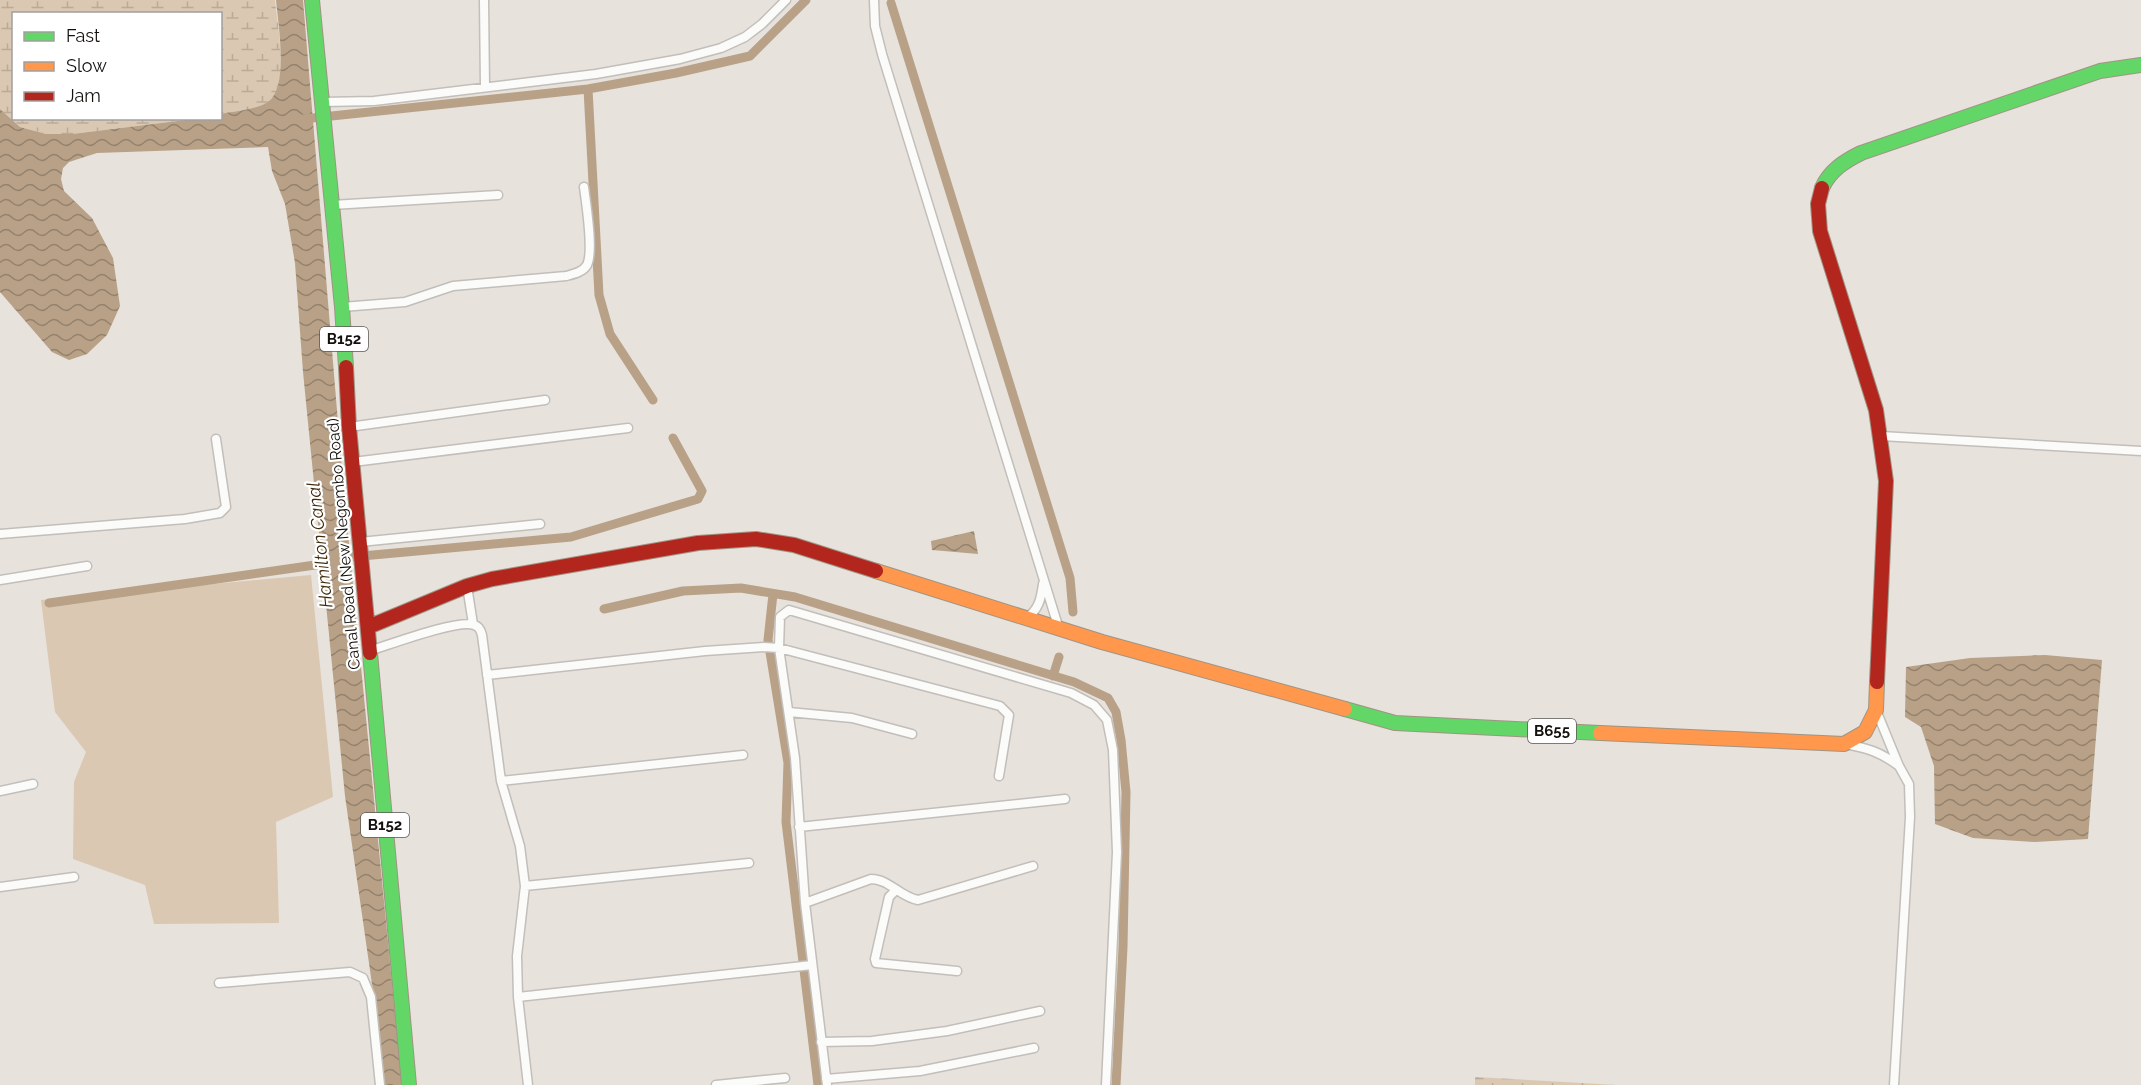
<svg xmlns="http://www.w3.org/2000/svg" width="2141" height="1085" font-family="Raleway,sans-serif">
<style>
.green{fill:#dac8b2}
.wetland{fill:url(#wetland-marsh)}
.water{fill:url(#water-waves)}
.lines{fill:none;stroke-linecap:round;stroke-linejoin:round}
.canal{stroke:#b8a187;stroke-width:9}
.street-casing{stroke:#c2beba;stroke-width:11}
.fast-casing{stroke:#a09483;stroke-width:16}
.slow-casing{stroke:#a09483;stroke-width:16}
.jam-casing{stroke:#a09483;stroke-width:16}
.street{stroke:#fbfbfa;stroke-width:8}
.fast{stroke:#63d668;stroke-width:14}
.slow{stroke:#ff974d;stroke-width:14}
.jam{stroke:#b3261e;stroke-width:14}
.labels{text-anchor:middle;stroke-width:4.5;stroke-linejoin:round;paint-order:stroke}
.shield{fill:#fff;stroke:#5a5856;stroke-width:1.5}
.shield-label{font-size:15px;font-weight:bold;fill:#13100d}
.street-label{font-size:16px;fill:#13100d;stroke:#fff}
.water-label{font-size:18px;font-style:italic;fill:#402a0c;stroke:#fff}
</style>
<defs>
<pattern id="wetland-marsh" width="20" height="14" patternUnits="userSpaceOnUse" patternTransform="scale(1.5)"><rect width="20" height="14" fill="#dac8b2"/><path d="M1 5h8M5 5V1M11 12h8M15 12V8" fill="none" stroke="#baab98"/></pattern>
<pattern id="water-waves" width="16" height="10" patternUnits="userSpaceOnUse" patternTransform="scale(1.5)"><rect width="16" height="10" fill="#b8a187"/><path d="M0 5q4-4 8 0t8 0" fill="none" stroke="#94826d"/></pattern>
</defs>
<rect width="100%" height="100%" fill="#e7e2dc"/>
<path class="green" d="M 311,575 L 333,797 L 276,822 L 279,923 L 154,924 L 145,885 L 73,859 L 74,782 L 86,752 L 55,712 L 41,600 Z"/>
<path class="wetland" d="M 0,0 L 275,0 C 277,22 291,92 266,103 C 253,110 235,111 221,114 L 220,14 L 14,14 L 14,118 L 194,119 L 72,134 L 46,134 L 20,127 L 0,109 Z
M 1475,1077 L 1617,1085 L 1475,1085 Z"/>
<path class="water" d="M 276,0 L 303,0 L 343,483 L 402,1085 L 384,1085 L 380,1040 L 345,796 L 303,372 L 295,263 L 285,204 L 272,171 L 268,147 L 97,153 L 69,162 L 63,168 L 61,179 L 64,191 L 92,218 L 113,258 L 120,306 L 107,335 L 87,354 L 69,360 L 52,352 L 0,292 L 0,109 L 20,127 L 46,134 L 72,134 L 194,119 L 220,118 L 221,114 C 235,111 253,110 266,103 C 290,92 278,22 276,0 Z
M 974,531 L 978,554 L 932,550 L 931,541 Z
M 2045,655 L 2102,660 L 2088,839 L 2035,842 L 1973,838 L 1935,824 L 1934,766 L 1921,727 L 1905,717 L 1906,667 L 1970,658 Z"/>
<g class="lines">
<path class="canal" d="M 891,3 L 1070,578 L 1073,612
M 588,89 L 599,295 L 610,334 L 653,400
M 303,119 L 588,89 L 676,73 L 750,56 L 806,0
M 773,594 L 768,640 L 788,763 L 786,822 L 818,1085
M 49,603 L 322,564 L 351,557 L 571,537 L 698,499 L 702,491 L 673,438
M 604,609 L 683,591 L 741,588 L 795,597 L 1074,682 L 1108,698 L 1116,712 L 1121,740 L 1126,792 L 1123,947 L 1116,1085
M 1053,676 L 1059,657"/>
<g class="street-casing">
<path id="street" d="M 484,0 L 485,87
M 874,0 L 875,26 L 882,54 L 1059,629
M 323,102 L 374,101 L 596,74 L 680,59 L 721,48 L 745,37 L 762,24 L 786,0
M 332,205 L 498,195
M 342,307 L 405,302 L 453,286 L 566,276 C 574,274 583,272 587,265 C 594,251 586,203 584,187
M 349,427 L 545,400
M 1881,436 L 2141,451
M 353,462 L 628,428
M 0,534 L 185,519 L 220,513 L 226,507 L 216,439
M 360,542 L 540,524
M 0,580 L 87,566
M 467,586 L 473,624
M 1026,619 C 1039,609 1041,599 1043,584
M 369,651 C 389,645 457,619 474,625 C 479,626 481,631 482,635 L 501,781 L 520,846 L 525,886 L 517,956 L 518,997 L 528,1085
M 487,675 L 705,651 L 764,647 L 779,648 L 1000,706 L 1009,715 L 999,776
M 789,712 L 852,718 L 912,734
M 1844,744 C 1868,748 1880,752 1899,766 L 1876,710
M 501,781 L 743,755
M 0,791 L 33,784
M 799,827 L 1065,799
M 525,886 L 749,863
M 0,887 L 74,877
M 896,890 L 889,897 L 875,959 L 876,963 L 957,971
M 805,903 L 871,879 C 889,879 900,897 918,900 L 1033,866
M 219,983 L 350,972 L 363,978 L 371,997 L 380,1085
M 518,997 L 812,965
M 821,1042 L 872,1041 L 947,1031 L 1040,1011
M 826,1079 L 920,1071 L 1034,1048
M 716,1085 L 785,1078
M 827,1085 L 805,903 L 795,758 L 779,648 L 780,617 L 789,610 L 1071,693 L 1094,705 L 1107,720 L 1113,750 L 1117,852 L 1106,1085
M 1894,1085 L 1910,817 L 1909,784 L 1899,766"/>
</g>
<g class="fast-casing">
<path id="fast" d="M 312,0 L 342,307 L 346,367
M 1822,188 C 1830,170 1845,161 1861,153 L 2100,71 L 2141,65
M 370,653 L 409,1085
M 1345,709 L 1395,723 L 1600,733"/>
</g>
<g class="slow-casing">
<path id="slow" d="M 876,571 L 1102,642 L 1345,709
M 1600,733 L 1844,744 L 1865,732 L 1876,710 L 1877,682"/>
</g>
<g class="jam-casing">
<path id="jam" d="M 1822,188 L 1818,204 L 1820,231 L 1876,410 L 1886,481 L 1877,682
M 346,367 L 349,427 L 370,653
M 368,627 L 467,586 L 492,579 L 698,543 L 756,539 L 794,545 L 876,571"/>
</g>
<use href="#street" class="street"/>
<use href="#fast" class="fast"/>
<use href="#slow" class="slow"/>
<use href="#jam" class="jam"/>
</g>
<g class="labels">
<g class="shield">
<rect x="320" y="327" width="48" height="24" rx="4.5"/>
<rect x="1528" y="719" width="48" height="24" rx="4.5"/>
<rect x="361" y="813" width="48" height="24" rx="4.5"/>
</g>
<g class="shield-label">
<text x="344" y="344">B152</text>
<text x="1552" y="736">B655</text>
<text x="385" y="830">B152</text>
</g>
<g class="street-label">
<text transform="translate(343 544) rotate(-95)" y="6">Canal Road (New Negombo Road)</text>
</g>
<g class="water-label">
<text transform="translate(320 545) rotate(-96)" y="6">Hamilton Canal</text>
</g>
</g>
<rect x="12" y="12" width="210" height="108" fill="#ffffff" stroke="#a19f9e" stroke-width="1.5"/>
<rect x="24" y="32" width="30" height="9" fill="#63d668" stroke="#a19f9e" stroke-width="1.5"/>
<text x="66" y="42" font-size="18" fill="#13100d">Fast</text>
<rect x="24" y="62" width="30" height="9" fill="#ff974d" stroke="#a19f9e" stroke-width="1.5"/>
<text x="66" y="72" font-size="18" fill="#13100d">Slow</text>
<rect x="24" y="92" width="30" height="9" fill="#b3261e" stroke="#a19f9e" stroke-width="1.5"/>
<text x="66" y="102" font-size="18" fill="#13100d">Jam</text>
</svg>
